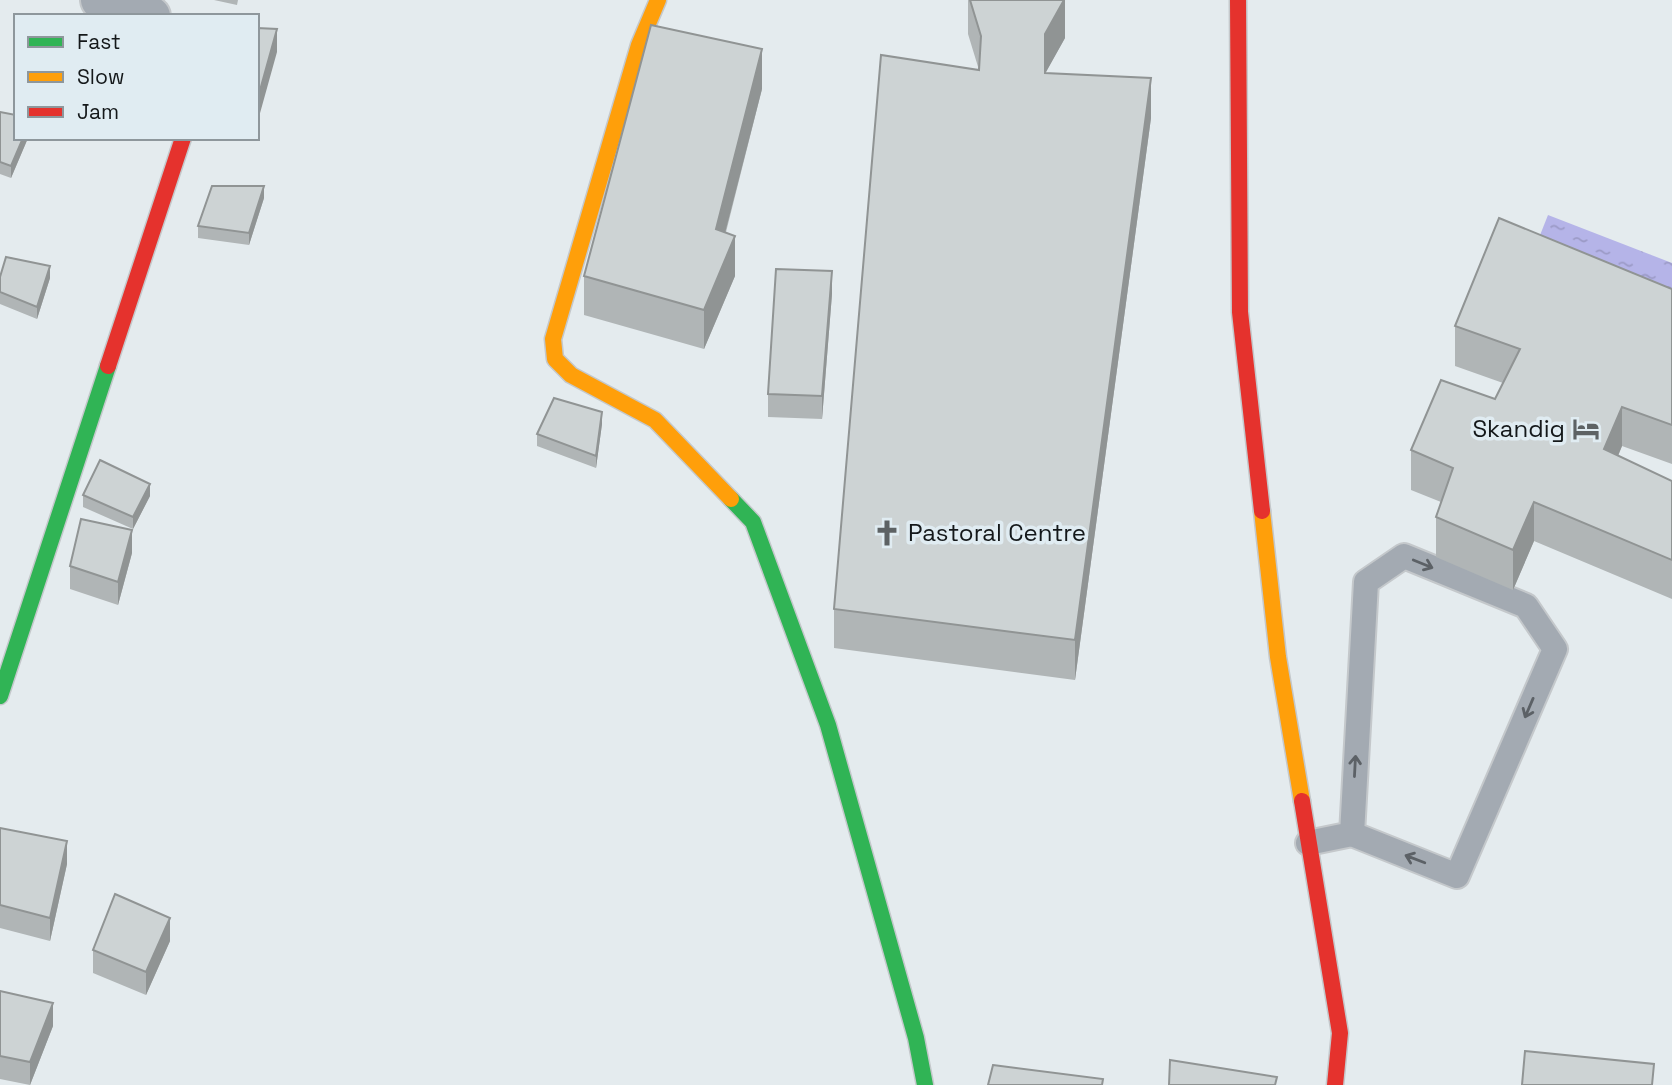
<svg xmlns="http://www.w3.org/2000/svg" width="1672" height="1085" font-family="'Space Grotesk',sans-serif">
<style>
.water{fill:url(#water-ripples)}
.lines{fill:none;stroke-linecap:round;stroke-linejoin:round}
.lane-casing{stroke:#c4c8cb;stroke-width:28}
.street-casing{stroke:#c4c8cb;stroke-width:42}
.fast-casing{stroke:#c4c8cb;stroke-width:19}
.slow-casing{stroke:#c4c8cb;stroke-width:19}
.jam-casing{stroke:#c4c8cb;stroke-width:19}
.lane{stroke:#a3aab2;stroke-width:24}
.street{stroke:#a3aab2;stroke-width:38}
.fast{stroke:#30b455;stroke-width:16}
.slow{stroke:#ff9f0a;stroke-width:16}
.jam{stroke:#e5322d;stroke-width:16}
.wall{fill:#b0b5b6}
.shaded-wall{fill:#909494}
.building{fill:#cdd3d4;stroke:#909494;stroke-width:2}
.oneway{stroke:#5c6166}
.labels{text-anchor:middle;stroke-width:7;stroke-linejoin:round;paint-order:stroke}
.poi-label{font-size:24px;fill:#14181a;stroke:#e0ecf2;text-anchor:end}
</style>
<defs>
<pattern id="water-ripples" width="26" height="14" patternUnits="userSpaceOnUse" patternTransform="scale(1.75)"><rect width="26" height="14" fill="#b5b4e8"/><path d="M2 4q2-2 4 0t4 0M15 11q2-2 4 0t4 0" fill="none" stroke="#9b9ac6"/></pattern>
</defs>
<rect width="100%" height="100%" fill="#e4ebee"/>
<path class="water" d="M 1548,215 L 1672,263 L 1672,319 L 1529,263 Z"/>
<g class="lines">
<g class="lane-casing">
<path id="lane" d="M 1308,843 L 1352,834 L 1457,876 L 1555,649 L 1526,606 L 1404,556 L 1366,582 L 1352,834"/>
</g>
<g class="street-casing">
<path id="street" d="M 100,0 L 151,16"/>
</g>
<g class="fast-casing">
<path id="fast" d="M 731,499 L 753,522 L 828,725 L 916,1038 L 925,1085
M 0,696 L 108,366"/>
</g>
<g class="slow-casing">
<path id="slow" d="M 658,0 L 639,45 L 553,339 L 555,359 L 571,375 L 655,420 L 731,499
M 1262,511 L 1278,657 L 1302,801"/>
</g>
<g class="jam-casing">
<path id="jam" d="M 1238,0 L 1240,312 L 1262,511
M 108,366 L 183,138
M 1302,801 L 1340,1033 L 1335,1085"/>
</g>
<use href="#lane" class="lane"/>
<use href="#street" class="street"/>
<use href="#fast" class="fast"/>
<use href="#slow" class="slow"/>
<use href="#jam" class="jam"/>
</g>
<path class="wall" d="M 214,0 L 238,0 L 237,5 Z
M 968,0 L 1065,0 L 1065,38 L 1045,73 L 1151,118 L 1075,680 L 834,648 L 834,609 L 979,70 L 968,34 Z
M 762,89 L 726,232 L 735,276 L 704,349 L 584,315 L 584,276 Z
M 0,112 L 16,138 L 28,138 L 11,178 L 0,174 Z
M 264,198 L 249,245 L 198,238 L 198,226 Z
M 0,277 L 50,278 L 37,319 L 0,304 Z
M 1672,289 L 1672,464 L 1622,446 L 1618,456 L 1672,481 L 1672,599 L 1534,541 L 1513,590 L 1436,557 L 1436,517 L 1441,502 L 1411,490 L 1411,450 L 1495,399 L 1503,383 L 1455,366 L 1455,326 Z
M 832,294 L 822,419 L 768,417 L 768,394 Z
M 602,424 L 596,468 L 537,446 L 537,434 Z
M 83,495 L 150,496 L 133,529 L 83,507 Z
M 132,553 L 118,605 L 70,589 L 70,566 Z
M 0,828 L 67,864 L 50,941 L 0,928 Z
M 170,941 L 146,995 L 93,973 L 93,950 Z
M 0,991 L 53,1026 L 30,1085 L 0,1079 Z"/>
<path class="shaded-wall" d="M 1064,0 L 1065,0 L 1065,38 L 1045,74 L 1045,34 Z
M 277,29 L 277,52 L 257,124 L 257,101 Z
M 762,49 L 762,89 L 716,268 L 716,229 Z
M 1151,78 L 1151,118 L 1075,680 L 1075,640 Z
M 23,138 L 28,138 L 11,178 L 11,166 Z
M 264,186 L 264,198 L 249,245 L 249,233 Z
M 735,236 L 735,276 L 704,349 L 704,310 Z
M 50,266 L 50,278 L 37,319 L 37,307 Z
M 832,271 L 832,294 L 822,419 L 822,396 Z
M 1622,407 L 1622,446 L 1604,489 L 1604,449 Z
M 602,412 L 602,424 L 596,468 L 596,456 Z
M 150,484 L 150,496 L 133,529 L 133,517 Z
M 1534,502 L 1534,541 L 1513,590 L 1513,550 Z
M 132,530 L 132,553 L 118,605 L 118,582 Z
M 67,841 L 67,864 L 50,941 L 50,918 Z
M 170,918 L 170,941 L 146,995 L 146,972 Z
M 53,1003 L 53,1026 L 30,1085 L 30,1062 Z"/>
<path class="building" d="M 970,0 L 1064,0 L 1045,34 L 1045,73 L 1151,78 L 1075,640 L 834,609 L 881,55 L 979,70 L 981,36 Z
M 651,25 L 762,49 L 716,229 L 735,236 L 704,310 L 584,276 Z
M 257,28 L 277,29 L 257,101 Z
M 0,112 L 16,115 L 16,138 L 23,138 L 11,166 L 0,162 Z
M 212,186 L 264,186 L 249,233 L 198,226 Z
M 1499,218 L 1672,289 L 1672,425 L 1622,407 L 1604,449 L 1672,481 L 1672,560 L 1534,502 L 1513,550 L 1436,517 L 1453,468 L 1411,450 L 1441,380 L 1495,399 L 1520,349 L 1455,326 Z
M 6,257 L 50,266 L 37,307 L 0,292 L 0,277 Z
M 776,269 L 832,271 L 822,396 L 768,394 Z
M 554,398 L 602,412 L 596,456 L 537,434 Z
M 100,460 L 150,484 L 133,517 L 83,495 Z
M 81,519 L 132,530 L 118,582 L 70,566 Z
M 0,828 L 67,841 L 50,918 L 0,905 Z
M 115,894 L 170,918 L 146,972 L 93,950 Z
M 0,991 L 53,1003 L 30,1062 L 0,1056 Z
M 1525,1051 L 1654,1064 L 1652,1085 L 1522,1085 Z
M 1170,1060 L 1277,1077 L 1275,1085 L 1169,1085 Z
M 993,1065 L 1103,1079 L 1102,1085 L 988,1085 Z"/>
<defs><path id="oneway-shaft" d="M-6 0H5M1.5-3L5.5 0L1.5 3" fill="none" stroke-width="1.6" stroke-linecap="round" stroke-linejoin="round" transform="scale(1.75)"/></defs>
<g class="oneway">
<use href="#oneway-shaft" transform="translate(1423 564) rotate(22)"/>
<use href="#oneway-shaft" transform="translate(1529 708) rotate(113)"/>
<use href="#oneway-shaft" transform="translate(1355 766) rotate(-87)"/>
<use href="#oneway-shaft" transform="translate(1415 859) rotate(-159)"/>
</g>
<defs>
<g id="hotel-bare" transform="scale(2.1)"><path d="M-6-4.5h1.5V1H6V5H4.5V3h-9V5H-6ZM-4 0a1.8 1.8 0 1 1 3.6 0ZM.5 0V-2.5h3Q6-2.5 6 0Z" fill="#5d6264" stroke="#e0ecf2" stroke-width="2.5" paint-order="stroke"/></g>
<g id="church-bare" transform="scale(2.1)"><path d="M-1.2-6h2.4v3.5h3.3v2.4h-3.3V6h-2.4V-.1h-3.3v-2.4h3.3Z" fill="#5d6264" stroke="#e0ecf2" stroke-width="2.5" paint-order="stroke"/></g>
</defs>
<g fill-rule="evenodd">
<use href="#hotel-bare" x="1586" y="429"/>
<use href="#church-bare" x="887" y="533"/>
</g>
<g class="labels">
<g class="poi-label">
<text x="1565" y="437">Skandig</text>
<text x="908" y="541" text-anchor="start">Pastoral Centre</text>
</g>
</g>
<rect x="14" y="14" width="245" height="126" fill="#e0ecf2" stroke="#8e979c" stroke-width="2"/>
<rect x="28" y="37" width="35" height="10" fill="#30b455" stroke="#8e979c" stroke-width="2"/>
<text x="77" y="49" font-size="21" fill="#14181a">Fast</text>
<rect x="28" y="72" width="35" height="10" fill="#ff9f0a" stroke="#8e979c" stroke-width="2"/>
<text x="77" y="84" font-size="21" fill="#14181a">Slow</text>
<rect x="28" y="107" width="35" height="10" fill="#e5322d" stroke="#8e979c" stroke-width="2"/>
<text x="77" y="119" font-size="21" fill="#14181a">Jam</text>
</svg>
